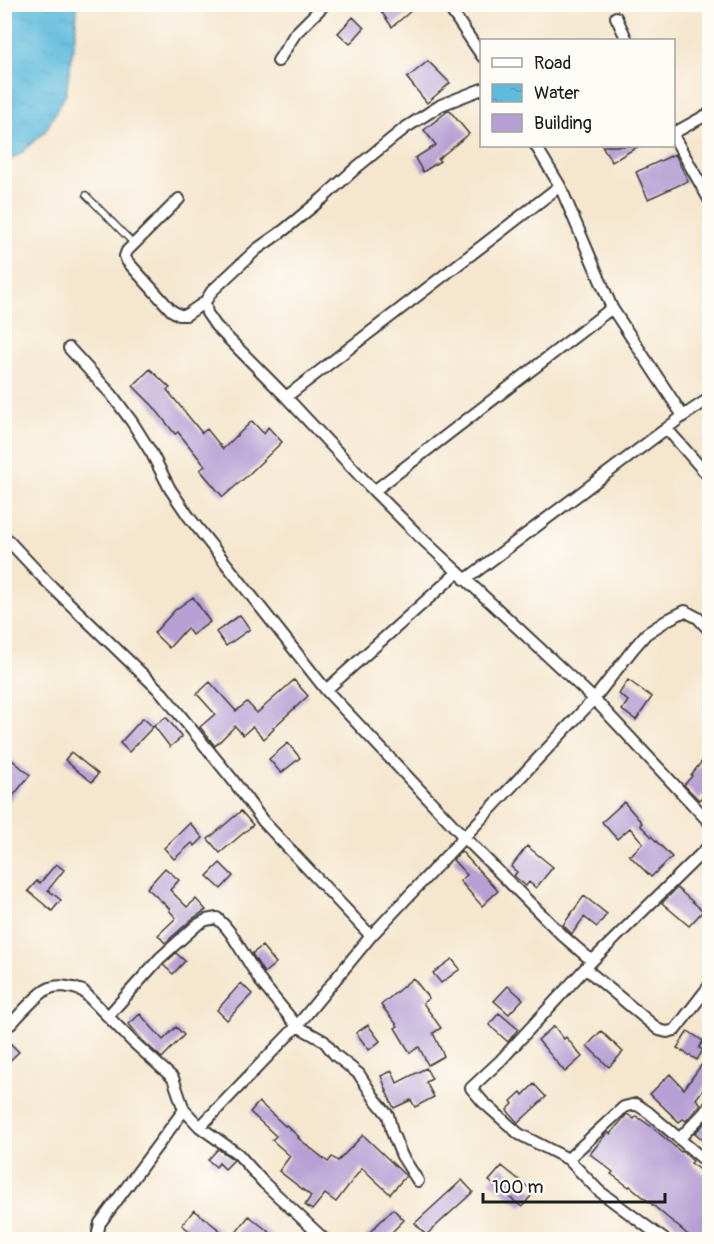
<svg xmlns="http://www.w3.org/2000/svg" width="714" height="1244" font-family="Pangolin,sans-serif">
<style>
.water{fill:url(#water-ripples);stroke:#3e6c7c;stroke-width:1.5}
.building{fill:#b59fd3}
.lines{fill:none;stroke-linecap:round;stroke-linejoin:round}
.lane-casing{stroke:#3d3a37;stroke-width:8}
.street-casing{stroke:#3d3a37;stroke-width:14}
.lane{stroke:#fff;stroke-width:5}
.street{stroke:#fff;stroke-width:10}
</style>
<defs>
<pattern id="water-ripples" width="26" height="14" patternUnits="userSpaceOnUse" patternTransform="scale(1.5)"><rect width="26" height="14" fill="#5fbbdd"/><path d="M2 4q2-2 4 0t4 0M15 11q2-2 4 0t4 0" fill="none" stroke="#52a0bd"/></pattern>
</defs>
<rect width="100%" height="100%" fill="#fdfcf7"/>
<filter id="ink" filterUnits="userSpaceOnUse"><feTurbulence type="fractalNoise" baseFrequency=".0167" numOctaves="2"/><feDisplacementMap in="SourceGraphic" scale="12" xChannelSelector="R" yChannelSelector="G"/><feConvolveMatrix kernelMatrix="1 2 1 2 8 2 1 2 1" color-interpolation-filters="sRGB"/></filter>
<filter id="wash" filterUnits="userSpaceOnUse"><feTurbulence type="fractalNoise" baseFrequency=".008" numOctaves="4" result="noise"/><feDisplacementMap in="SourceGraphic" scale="24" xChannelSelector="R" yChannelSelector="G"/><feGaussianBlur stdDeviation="1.35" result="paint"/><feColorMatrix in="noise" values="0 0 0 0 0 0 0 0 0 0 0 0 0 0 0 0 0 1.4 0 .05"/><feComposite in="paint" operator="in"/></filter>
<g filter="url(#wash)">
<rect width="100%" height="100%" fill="#f5e6cd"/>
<path class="water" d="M 5,4 L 77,5 L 76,28 L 66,93 L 46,130 L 20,154 L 5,163 Z"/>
<g id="blocks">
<path class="building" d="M 376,4 L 419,4 L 392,27 Z
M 353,17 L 364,28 L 350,44 L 338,33 Z
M 428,61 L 450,83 L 427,103 L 407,78 Z
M 449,110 L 469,134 L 438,159 L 440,161 L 423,172 L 415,158 L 436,145 L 424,130 Z
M 602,146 L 639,146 L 612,162 Z
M 675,154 L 688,181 L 648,199 L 636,172 Z
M 150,369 L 170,388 L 167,390 L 202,433 L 207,429 L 223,449 L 252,421 L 264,434 L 268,427 L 282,442 L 247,476 L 223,497 L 200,470 L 205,466 L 178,432 L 175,434 L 153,406 L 133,386 Z
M 193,597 L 210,622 L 192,635 L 187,628 L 169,648 L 154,633 L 175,610 Z
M 240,615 L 250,629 L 226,646 L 216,632 Z
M 294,680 L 308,696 L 273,728 L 274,729 L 264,739 L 253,727 L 252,727 L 243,735 L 235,726 L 215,746 L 200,727 L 215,714 L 197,694 L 210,682 L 236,711 L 247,702 L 257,713 Z
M 628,680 L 652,697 L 636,720 L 622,710 L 628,701 L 619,694 Z
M 166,717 L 182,737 L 170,747 L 154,726 Z
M 143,718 L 153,727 L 129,752 L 120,743 Z
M 288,743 L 300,758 L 281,773 L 269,759 Z
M 71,752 L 98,774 L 92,782 L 80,773 L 65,760 Z
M 4,753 L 30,775 L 4,807 Z
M 703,760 L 710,765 L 710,782 L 705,788 L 708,791 L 699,800 L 684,785 L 692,776 L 691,775 Z
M 624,802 L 642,823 L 640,825 L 672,857 L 651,877 L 629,855 L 631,855 L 643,843 L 630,828 L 617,839 L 602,822 Z
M 241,811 L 253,825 L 220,853 L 208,839 Z
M 190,823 L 203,838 L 195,846 L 192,843 L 174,859 L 164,848 Z
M 527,846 L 553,867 L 536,888 L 529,882 L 526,886 L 514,876 L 517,872 L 511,867 Z
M 461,851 L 498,891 L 482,906 L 460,881 L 467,875 L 453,860 Z
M 220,863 L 233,876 L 221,889 L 207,876 Z
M 56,864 L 64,870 L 48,890 L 61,900 L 52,911 L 28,891 L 37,881 L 40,883 Z
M 165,868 L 179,880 L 170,890 L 187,907 L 196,899 L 206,910 L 192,919 L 165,943 L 158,935 L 176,918 L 169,910 L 170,909 L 147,888 Z
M 677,888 L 703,911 L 689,926 L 662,903 Z
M 584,896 L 607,914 L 597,927 L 584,917 L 572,934 L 563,925 Z
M 262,946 L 276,963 L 264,973 L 252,954 Z
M 176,953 L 185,961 L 173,974 L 163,965 Z
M 452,959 L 460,969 L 441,983 L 433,973 Z
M 413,978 L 429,998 L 423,1003 L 441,1028 L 433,1033 L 444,1056 L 428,1065 L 419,1047 L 410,1053 L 395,1028 L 398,1026 L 381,1005 Z
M 241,983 L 252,994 L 227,1020 L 217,1010 Z
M 508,986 L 523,999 L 509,1014 L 494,1001 Z
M 499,1013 L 518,1029 L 508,1042 L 489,1025 Z
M 140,1014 L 163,1040 L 176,1027 L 184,1035 L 162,1058 L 143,1041 L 129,1024 Z
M 368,1025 L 380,1041 L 369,1050 L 356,1033 Z
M 554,1026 L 564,1039 L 566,1037 L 582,1057 L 565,1072 L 538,1040 Z
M 601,1031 L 623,1052 L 609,1067 L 587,1046 Z
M 688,1031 L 703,1041 L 699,1048 L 703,1050 L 697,1060 L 677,1048 Z
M 4,1037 L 19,1052 L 4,1066 Z
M 702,1064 L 710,1070 L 710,1080 L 696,1099 L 701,1104 L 686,1121 L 683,1119 L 679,1122 L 650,1094 L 670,1074 L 684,1089 Z
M 426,1068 L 432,1079 L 426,1082 L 434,1097 L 415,1107 L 411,1100 L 394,1108 L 386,1091 L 387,1091 L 381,1076 L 392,1071 L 397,1083 Z
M 534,1084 L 546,1097 L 518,1123 L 507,1110 L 513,1104 L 511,1101 L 521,1092 L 523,1095 Z
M 259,1102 L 285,1126 L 286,1125 L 299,1137 L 298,1138 L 328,1162 L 332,1157 L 338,1161 L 363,1135 L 406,1176 L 390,1194 L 362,1168 L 336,1202 L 325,1194 L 312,1210 L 305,1205 L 311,1196 L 279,1171 L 290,1156 L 272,1140 L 276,1136 L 250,1112 Z
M 627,1114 L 634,1119 L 636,1116 L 652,1127 L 681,1152 L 682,1151 L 693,1161 L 691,1163 L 710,1179 L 710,1239 L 693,1239 L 630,1186 L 629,1187 L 611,1174 L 613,1172 L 590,1154 L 607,1133 L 608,1132 L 610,1134 Z
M 710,1118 L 710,1146 L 695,1133 Z
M 218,1149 L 234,1160 L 225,1169 L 219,1163 L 216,1167 L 208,1160 Z
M 502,1166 L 534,1192 L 522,1207 L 489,1181 Z
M 462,1180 L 473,1192 L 426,1235 L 415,1223 Z
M 393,1209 L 404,1220 L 385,1239 L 363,1239 Z
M 194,1210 L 231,1239 L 249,1216 L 278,1239 L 200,1239 L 182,1225 Z"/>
</g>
</g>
<g filter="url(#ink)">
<use href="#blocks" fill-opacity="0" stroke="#3d3a37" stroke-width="1.5"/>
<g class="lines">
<g class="lane-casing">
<path id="lane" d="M 86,195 L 134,244"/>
</g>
<g class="street-casing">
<path id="street" d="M 447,4 L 482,56
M 616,17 L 627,40
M 278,61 L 295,34 L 325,4
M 674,133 L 710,113
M 674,137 L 710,201
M 536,146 L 560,186 L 612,308 L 683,416
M 179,199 L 127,251 L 125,256 L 127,261 L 171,310 L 179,315 L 186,315 L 205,302 L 212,291 L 257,249 L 284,230 L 323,198 L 357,167 L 405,128 L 441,105 L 482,89
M 205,302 L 207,313 L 216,326 L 286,397 L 374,491 L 418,535 L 594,699 L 710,823
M 69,348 L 112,395 L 132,422 L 152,454 L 170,489 L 189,517 L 326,690 L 465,838 L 563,936 L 592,961
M 286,397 L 560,186
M 667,429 L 710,478
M 374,491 L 612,308
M 4,536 L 47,582 L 162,693 L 232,779 L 263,821 L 371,936
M 465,580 L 683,416 L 710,398
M 326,690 L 458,572
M 586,969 L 659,1030 L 667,1032 L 675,1030 L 710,985
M 108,1016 L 160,958 L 197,925 L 206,920 L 217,918 L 225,926 L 232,935 L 261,982 L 297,1026 L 324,1041 L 335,1055 L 359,1074 L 375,1099 L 388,1115 L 392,1132 L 402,1156 L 418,1181
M 4,1024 L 11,1024 C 20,1014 35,997 46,990 C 56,983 73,987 83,991 L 132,1041 L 173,1078 L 184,1110 L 200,1127 L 238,1154 L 264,1183 L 325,1240
M 200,1127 L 297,1026 L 371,936 L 594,699 L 633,649 L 646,634 L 669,619 L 685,611 L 698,618 L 710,631
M 680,1138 L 703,1114 L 710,1105
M 568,1159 L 624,1107 L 636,1104 L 648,1112 L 710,1165
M 102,1240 L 98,1232 L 100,1223 L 184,1110
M 665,1240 L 599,1191 L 568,1159 L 519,1134 L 483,1102 L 471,1088 L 501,1060 L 592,961 L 710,845"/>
</g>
<use href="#lane" class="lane"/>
<use href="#street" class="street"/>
</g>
</g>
<rect width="714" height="1244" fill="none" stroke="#fdfcf7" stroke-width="24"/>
<rect x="480" y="39" width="195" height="108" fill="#fdfcf7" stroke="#a3a29f" stroke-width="1.5"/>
<rect x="492" y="58" width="30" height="9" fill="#ffffff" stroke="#a3a29f" stroke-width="1.5"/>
<text x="534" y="69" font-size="18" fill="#1c1c1c">Road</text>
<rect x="492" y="84" width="30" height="18" fill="url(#water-ripples)" stroke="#a3a29f" stroke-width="1.5"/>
<text x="534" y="99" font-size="18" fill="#1c1c1c">Water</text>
<rect x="492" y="114" width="30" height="18" fill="#b59fd3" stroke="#a3a29f" stroke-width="1.5"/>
<text x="534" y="129" font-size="18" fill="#1c1c1c">Building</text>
<path d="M483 1193v9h182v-9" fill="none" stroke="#1c1c1c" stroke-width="3"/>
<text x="492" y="1193" font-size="18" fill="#1c1c1c" stroke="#fdfcf7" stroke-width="4.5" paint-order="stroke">100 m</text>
</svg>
